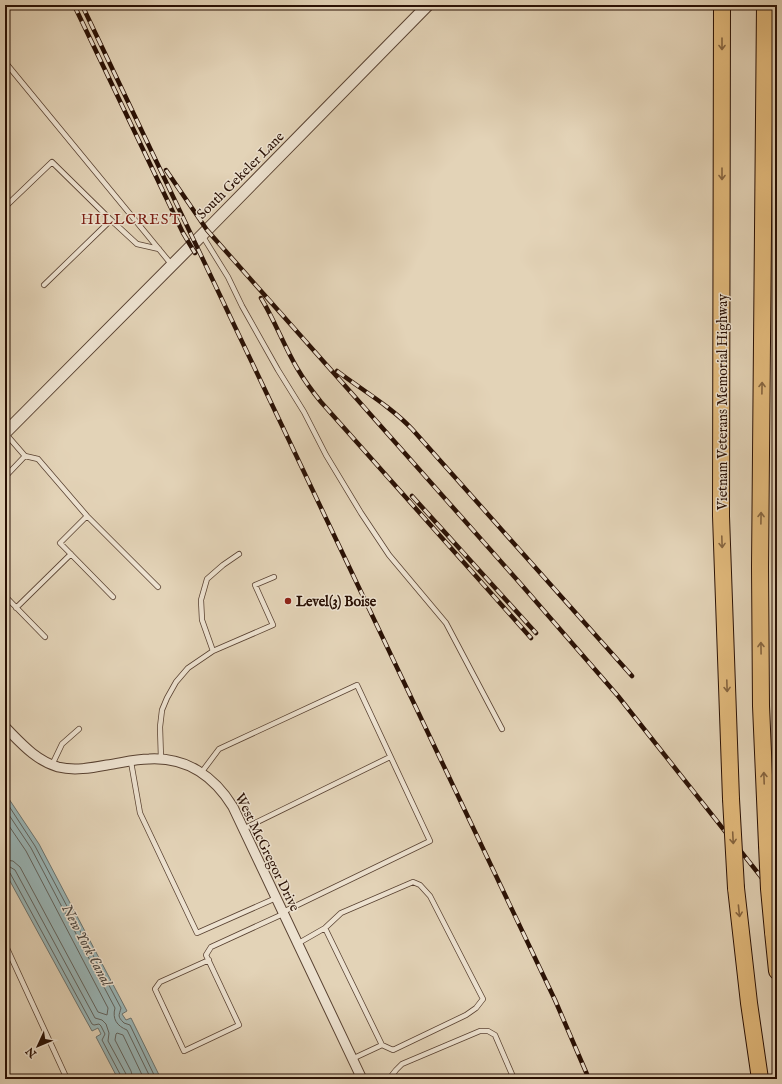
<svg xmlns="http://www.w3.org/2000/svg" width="782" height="1084" font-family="'IM FELL English',serif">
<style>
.water{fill:#99b6b8;stroke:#6c7470}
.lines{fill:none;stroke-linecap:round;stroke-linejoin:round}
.shore{stroke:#61635e;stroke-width:1}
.service-casing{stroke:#584131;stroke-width:6}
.minor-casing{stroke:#584131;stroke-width:11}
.tertiary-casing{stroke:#584131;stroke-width:13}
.motorway-casing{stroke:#291004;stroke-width:18}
.service{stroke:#ede2d0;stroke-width:4.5}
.minor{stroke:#ede2d0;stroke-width:9}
.tertiary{stroke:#ede2d0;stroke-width:11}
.motorway{stroke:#e2ba7c;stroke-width:16}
.rail-casing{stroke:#291004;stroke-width:4.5}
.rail{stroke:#ede2d0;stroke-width:3;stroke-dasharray:9;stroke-linecap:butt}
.motorway-bridge-casing{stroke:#291004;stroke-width:18;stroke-linecap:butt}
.motorway-bridge{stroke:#e2ba7c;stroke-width:16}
.oneway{stroke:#866540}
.poi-dot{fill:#8f2418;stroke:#ede2d0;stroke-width:1.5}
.labels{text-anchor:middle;stroke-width:3;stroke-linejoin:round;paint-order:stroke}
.street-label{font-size:14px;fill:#291004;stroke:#ede2d0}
.poi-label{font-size:14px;font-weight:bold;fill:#291004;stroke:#ede2d0;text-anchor:start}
.neighbourhood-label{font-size:15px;letter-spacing:1px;fill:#7a1f14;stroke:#ede2d0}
.water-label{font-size:15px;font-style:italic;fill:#504a43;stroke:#ede2d0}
</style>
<rect width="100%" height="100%" fill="#e3d3b7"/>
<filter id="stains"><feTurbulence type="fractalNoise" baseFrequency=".005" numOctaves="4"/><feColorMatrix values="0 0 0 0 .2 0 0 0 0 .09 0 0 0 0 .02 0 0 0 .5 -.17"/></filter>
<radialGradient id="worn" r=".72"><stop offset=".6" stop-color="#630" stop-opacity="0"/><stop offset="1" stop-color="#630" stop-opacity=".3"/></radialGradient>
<path class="water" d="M 5,793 L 39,844 L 127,1011 L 122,1014 L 126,1020 L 131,1018 L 161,1079 L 118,1079 L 96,1037 L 101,1034 L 98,1028 L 92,1031 L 82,1013 L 5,872 Z"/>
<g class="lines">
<path class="shore" d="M 5,800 L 35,846 L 121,1008 C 119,1016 117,1016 124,1023 L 130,1025 L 156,1079
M 5,809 L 31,848 L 115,1008 C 112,1019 117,1026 127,1030 L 151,1079
M 5,820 L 26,851 L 108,1008 L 107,1015 L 98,1012 L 20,867 L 13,861 L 5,860
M 5,866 L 10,867 L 15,870 L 95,1018 L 102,1020 L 106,1024 L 109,1033 L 108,1041 L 126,1074 L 127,1079
M 5,871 L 8,871 L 10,873 L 92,1024 L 94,1025 L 99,1024 L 101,1026 L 105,1034 L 102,1040 L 121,1076 L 122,1079
M 133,1079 L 131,1071 L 115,1040 L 116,1034 L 117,1033 L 123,1035 L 144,1079"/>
<g class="service-casing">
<path id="service" d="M 5,62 L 172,265
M 5,207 L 52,162 L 111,220 L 137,244 L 159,249
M 202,235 L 228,277 L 242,306 L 278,370 L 304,412 L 326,455 L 361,513 L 389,555 L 446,623 L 502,729
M 44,285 L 111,220
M 5,433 L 25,456 L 5,477
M 25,456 L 38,459 L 87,516 L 158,587
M 87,516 L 60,543 L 113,597
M 5,596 L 45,637
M 16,608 L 71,554
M 213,651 L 202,620 L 201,600 L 207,579 L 223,565 L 239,554
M 161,759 L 160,727 L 162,710 L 167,698 L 176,682 L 188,668 L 213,651 L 273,625 L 255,585 L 274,577
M 131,762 L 140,813 L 197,933 L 276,898
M 52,765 L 62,744 L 79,729
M 201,773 L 219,749 L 357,685 L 430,841 L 283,912
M 243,829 L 390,757
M 325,928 L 382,1045
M 5,944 L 67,1079
M 297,944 L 325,928 L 341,913 L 413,882 L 420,885 L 430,896 L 483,999 L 476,1008 L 466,1015 L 393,1050 L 382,1045 L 352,1059
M 209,960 L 160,982 L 155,989 L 184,1051 L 239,1025 L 206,955 L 211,947 L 283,914
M 389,1079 L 396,1070 L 402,1064 L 480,1031 L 488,1031 L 495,1035 L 514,1079"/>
</g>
<g class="minor-casing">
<path id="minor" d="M 5,727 C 21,743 35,760 58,767 C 74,771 91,768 107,765 C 121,763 135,759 149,759 C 186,757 214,776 233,807 L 362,1079"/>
</g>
<g class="tertiary-casing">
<path id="tertiary" d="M 5,433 L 202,235 L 428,5"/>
</g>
<g class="motorway-casing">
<path id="motorway" d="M 722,5 L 721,516 L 731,799
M 765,5 L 760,567 L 761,706 L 767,845
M 736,888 L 749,1003 L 760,1079
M 773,932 L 777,971"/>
</g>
<use href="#service" class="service"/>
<use href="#minor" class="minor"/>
<use href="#tertiary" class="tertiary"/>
<use href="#motorway" class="motorway"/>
<g class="rail-casing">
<path id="rail" d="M 74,5 L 183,233 L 195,253
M 82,5 L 555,1000 L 589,1079
M 166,170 L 207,230 L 519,582 L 618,696 L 777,897
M 261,298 C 275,321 284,346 297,368 C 304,380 312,391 321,402 L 531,638
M 337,371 C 362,390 390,406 412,429 L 632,676
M 412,496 L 536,633"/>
</g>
<use href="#rail" class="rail"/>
<g class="motorway-bridge-casing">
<path id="motorway-bridge" d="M 731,799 L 736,888
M 767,845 L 769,889 L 773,932"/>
</g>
<use href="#motorway-bridge" class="motorway-bridge"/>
</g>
<defs><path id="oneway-shaft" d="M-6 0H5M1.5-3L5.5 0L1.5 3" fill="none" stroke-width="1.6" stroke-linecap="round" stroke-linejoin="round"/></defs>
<g class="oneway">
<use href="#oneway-shaft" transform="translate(722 44) rotate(90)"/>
<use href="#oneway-shaft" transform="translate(722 174) rotate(90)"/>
<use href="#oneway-shaft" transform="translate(762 388) rotate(-89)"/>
<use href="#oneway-shaft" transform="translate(761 518) rotate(-89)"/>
<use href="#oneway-shaft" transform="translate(722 542) rotate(88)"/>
<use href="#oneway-shaft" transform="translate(761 648) rotate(-91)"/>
<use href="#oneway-shaft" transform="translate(727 686) rotate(88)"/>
<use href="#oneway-shaft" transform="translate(764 778) rotate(-92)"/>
<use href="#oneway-shaft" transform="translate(733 838) rotate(87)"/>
<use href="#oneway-shaft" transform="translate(739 911) rotate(84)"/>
</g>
<circle class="poi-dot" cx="288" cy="601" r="4"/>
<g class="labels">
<g class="street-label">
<text transform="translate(240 175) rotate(-45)" y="5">South Gekeler Lane</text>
<text transform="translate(722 402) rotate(-90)" y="5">Vietnam Veterans Memorial Highway</text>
<text transform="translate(268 852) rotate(64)" y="5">West McGregor Drive</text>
</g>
<g class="poi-label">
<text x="296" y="606">Level(3) Boise</text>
</g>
<g class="neighbourhood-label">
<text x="131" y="224">HILLCREST</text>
</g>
<g class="water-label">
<text transform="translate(87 945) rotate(62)" y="5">New York Canal</text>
</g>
</g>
<rect width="782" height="1084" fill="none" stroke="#e3d3b7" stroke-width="20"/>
<rect x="6" y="6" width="770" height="1072" fill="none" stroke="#291004" stroke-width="2"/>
<rect x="10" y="10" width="762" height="1064" fill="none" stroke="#291004"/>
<g transform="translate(38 1046) rotate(226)" stroke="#ede2d0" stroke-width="3" paint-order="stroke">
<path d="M0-3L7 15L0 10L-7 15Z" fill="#291004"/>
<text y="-6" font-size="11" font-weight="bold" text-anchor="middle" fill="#291004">N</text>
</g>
<rect width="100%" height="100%" filter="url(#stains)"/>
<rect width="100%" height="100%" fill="url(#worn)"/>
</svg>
